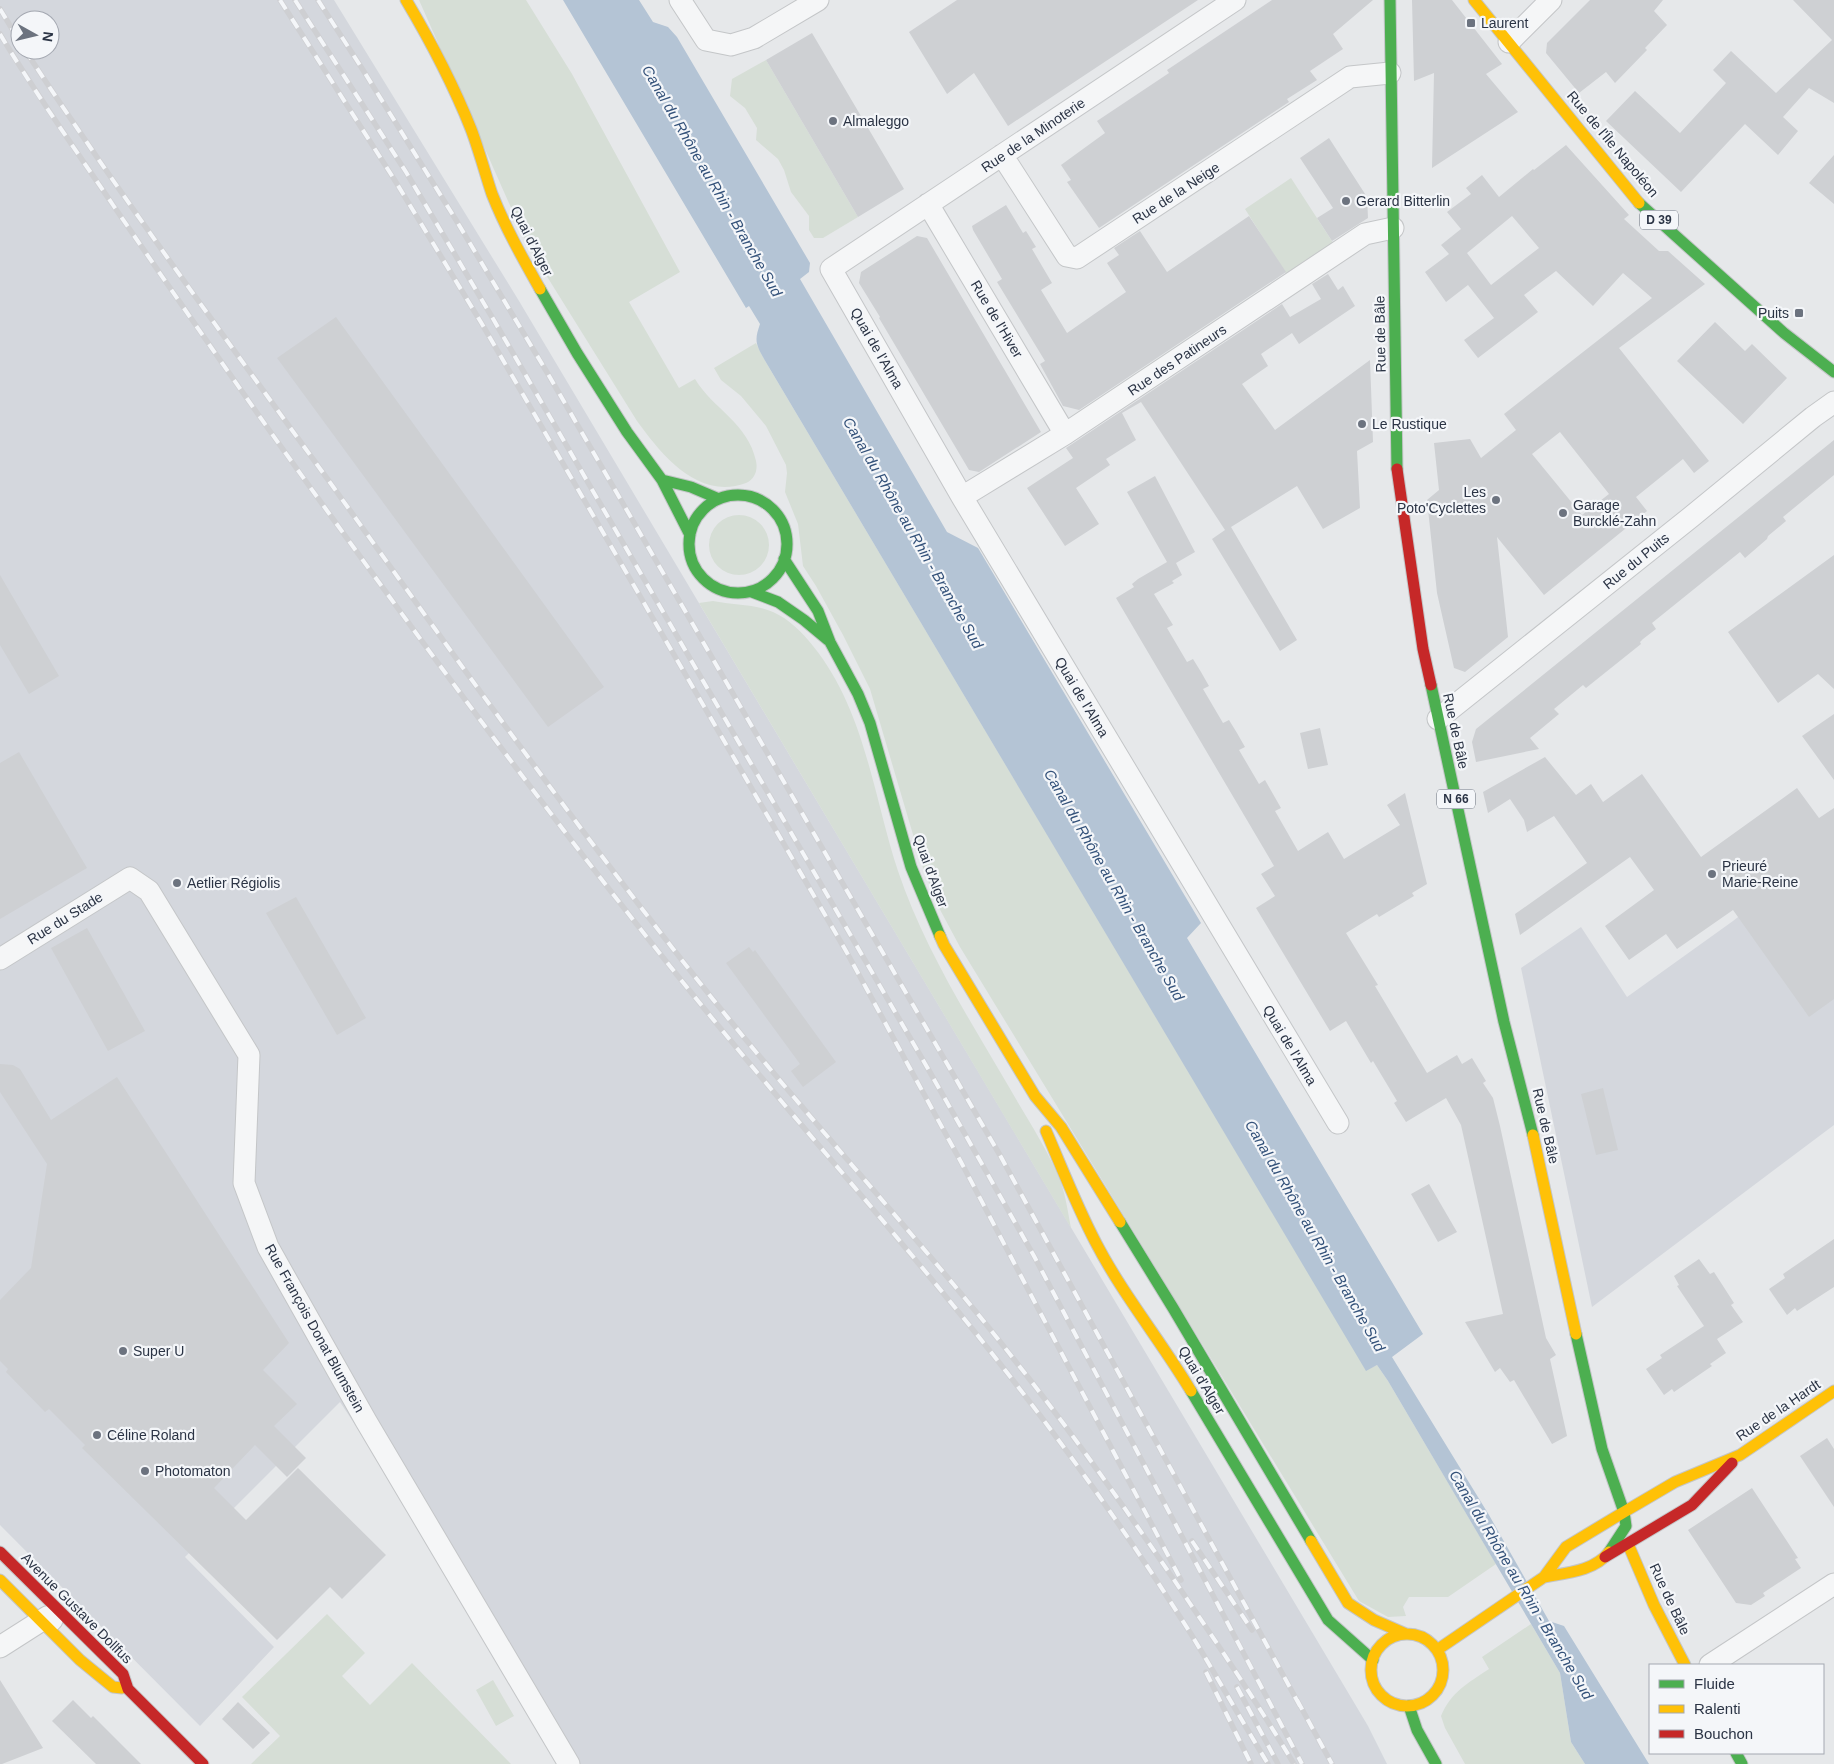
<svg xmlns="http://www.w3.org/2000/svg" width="1834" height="1764" font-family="Helvetica,sans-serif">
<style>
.built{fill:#d4d7dd;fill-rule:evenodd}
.green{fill:#d6ded6}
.water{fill:#b4c4d5}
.building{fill:#ced0d3;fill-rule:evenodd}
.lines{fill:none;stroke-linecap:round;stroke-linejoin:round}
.street-casing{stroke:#c4c6c8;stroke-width:23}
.fast-casing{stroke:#c4c6c8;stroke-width:13}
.slow-casing{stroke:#c4c6c8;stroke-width:13}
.jam-casing{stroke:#c4c6c8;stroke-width:13}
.street{stroke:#f5f6f7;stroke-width:21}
.fast{stroke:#4caf50;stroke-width:11}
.slow{stroke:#ffc107;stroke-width:11}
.jam{stroke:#c62828;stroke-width:11}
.rail-casing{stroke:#cecfd2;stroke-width:5.5}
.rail{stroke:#f4f6f9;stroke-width:4;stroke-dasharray:11;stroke-linecap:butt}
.poi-dot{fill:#6c737f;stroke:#f4f6f9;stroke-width:2}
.labels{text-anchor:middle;stroke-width:4.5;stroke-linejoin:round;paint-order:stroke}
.shield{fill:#f4f6f9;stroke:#676e7b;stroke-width:1}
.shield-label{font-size:12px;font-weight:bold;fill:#2b3445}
.poi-label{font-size:14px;fill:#2b3445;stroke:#f4f6f9;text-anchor:start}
.street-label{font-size:14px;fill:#2b3445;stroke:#f4f6f9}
.water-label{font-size:15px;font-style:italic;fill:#34527a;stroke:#f4f6f9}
</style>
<rect width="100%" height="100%" fill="#e6e8ea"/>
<path class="built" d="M 0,0 L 334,0 L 519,301 L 1368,1726 L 1387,1764 L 580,1764 L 340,1402 L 185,1557 L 274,1647 L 200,1726 L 0,1525 ZM 20,20 L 50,20 L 50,50 L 20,50 Z
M 1834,842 L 1834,1125 L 1592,1307 L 1521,968 L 1581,927 L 1627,997 L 1733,921 Z"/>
<path class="green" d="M 419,0 L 526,0 L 572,74 L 680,272 L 629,302 L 679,388 L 695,379 C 713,409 748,423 756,461 C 758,470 755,479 746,483 C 698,501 661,454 637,421 L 528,246 Z
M 766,60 L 858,217 L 823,238 L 814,238 L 809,230 L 809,216 L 791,192 L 784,170 L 778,159 L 756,140 L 757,128 L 745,108 L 730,96 L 732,79 Z
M 1291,178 L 1339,252 L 1292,283 L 1245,209 Z
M 756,343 L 764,359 L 1366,1370 L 1377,1365 L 1388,1381 L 1496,1564 L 1448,1597 L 1409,1597 L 1403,1607 L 1406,1616 L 1388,1617 L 1359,1601 L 960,947 L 937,904 L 922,865 L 870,689 L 843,635 L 816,586 L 803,566 L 798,524 L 785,492 L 787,473 L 786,465 L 766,426 L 741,396 L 721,380 L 714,368 Z
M709 545a30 30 0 1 1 60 0a30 30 0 1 1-60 0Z
M 713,601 C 732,605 755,604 773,612 C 789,619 802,632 813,646 C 865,710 873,795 898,871 C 924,948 968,1017 1009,1087 C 1027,1119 1048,1149 1061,1183 C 1066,1197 1068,1213 1071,1228 L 699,603 Z
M 327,1614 L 365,1653 L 342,1676 L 370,1705 L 412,1663 L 511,1764 L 251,1764 L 280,1736 L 242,1697 Z
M 1531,1624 L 1560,1673 L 1571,1742 L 1585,1764 L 1465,1764 L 1445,1728 L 1441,1716 C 1451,1692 1468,1683 1489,1669 L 1482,1657 Z
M 493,1680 L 514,1716 L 496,1726 L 476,1690 Z"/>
<path class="water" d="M 563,0 L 639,0 L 653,22 L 668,27 L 677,37 L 810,263 L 809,272 L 800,279 L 947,532 L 978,548 L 1201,923 L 1187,938 L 1423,1334 L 1392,1357 L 1489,1515 L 1549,1621 L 1564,1626 L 1649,1764 L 1585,1764 L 1571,1742 L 1560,1673 L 1388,1381 L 1377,1365 L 1366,1371 L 764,359 C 756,344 754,341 760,324 L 749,306 L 746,308 Z"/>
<path class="building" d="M 957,0 L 1198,0 L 1008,126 L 974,73 L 947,94 L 909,32 Z
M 1272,0 L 1373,0 L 1333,34 L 1343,49 L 1310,71 L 1317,80 L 1287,99 L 1289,102 L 1099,228 L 1067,182 L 1071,180 L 1061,165 L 1105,133 L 1097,121 L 1169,73 L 1167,70 Z
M 1412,0 L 1452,0 L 1502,64 L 1486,74 L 1518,112 L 1432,168 L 1434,73 L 1414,81 Z
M 1590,0 L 1663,0 L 1654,11 L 1667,25 L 1645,48 L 1647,50 L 1615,83 L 1606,72 L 1579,93 L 1546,53 L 1547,43 Z
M 1793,0 L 1834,0 L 1834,103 L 1809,88 L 1783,117 L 1798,131 L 1778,155 L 1745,124 L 1681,192 L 1606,121 L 1635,91 L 1680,133 L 1726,83 L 1713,70 L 1731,51 L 1776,93 L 1832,40 Z
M 812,33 L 904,189 L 858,217 L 766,60 Z
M 1329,138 L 1367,197 L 1368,218 L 1332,241 L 1317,218 L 1333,208 L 1300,158 Z
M 1566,145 L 1629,215 L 1624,219 L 1659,251 L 1668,251 L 1705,284 L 1619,348 L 1709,461 L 1694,473 L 1683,459 L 1636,497 L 1647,511 L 1544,595 L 1497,537 L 1508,637 L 1465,672 L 1454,668 L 1437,593 L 1427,500 L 1439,490 L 1434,443 L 1470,439 L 1481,458 L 1516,430 L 1504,414 L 1652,298 L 1623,273 L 1593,306 L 1556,271 L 1524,295 L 1538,312 L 1478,358 L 1464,340 L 1494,318 L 1468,285 L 1446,302 L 1425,272 L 1449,254 L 1441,245 L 1461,229 L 1447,212 L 1471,194 L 1466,188 L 1482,175 L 1499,197 L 1533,169 L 1534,170 ZM 1512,216 L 1539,248 L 1491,285 L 1467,253 ZM 1560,432 L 1609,494 L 1582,515 L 1532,454 Z
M 1834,155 L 1834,204 L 1809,183 Z
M 1006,205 L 1023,233 L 1026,231 L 1036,247 L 1032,249 L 1052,283 L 1041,290 L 1067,333 L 1126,292 L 1107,263 L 1119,255 L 1114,248 L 1140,231 L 1167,272 L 1249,216 L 1286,272 L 1079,410 L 1063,406 L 1040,364 L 1045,361 L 997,282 L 1002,279 L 973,230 L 972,226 Z
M 917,236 L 927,238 L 1041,432 L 979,472 L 969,470 L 879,318 L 880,317 L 859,283 L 861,272 Z
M 1328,274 L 1338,290 L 1343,286 L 1355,306 L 1299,344 L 1292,333 L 1261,354 L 1268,366 L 1242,384 L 1275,430 L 1370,360 L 1373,442 L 1357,451 L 1360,508 L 1323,529 L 1297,486 L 1231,527 L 1297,640 L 1280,651 L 1212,539 L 1225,530 L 1141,402 L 1122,413 L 1136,440 L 1106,459 L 1110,465 L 1076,488 L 1099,524 L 1065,546 L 1027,488 L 1073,458 L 1066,448 L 1282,304 L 1290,317 L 1321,299 L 1312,284 Z
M 336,317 L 604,687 L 548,727 L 277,358 Z
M 1715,322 L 1745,351 L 1752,344 L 1787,378 L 1743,424 L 1677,361 Z
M 1834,440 L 1834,475 L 1783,517 L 1786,521 L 1768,536 L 1767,539 L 1745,558 L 1740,552 L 1652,623 L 1656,629 L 1643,639 L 1640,642 L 1641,644 L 1586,688 L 1583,685 L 1554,709 L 1559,714 L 1530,738 L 1539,749 L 1476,762 L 1472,742 L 1476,729 Z
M 1155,476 L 1195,552 L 1176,563 L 1182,575 L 1172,581 L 1174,583 L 1154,594 L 1173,625 L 1167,628 L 1187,662 L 1193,659 L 1201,672 L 1209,686 L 1203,689 L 1223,723 L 1229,720 L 1237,733 L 1245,747 L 1239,750 L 1259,784 L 1265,780 L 1281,808 L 1275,811 L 1298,851 L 1328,832 L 1344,859 L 1400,825 L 1387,805 L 1405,793 L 1427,884 L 1412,893 L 1414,896 L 1379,917 L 1377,914 L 1346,933 L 1378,985 L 1375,986 L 1427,1073 L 1457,1055 L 1462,1064 L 1472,1058 L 1486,1081 L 1483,1083 L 1493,1098 L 1500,1126 L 1546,1338 L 1556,1355 L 1550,1359 L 1567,1436 L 1552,1444 L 1514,1380 L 1510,1382 L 1500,1368 L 1495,1372 L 1465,1322 L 1503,1314 L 1461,1125 L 1446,1098 L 1406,1122 L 1394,1103 L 1397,1101 L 1373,1061 L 1371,1063 L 1346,1021 L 1330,1031 L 1256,908 L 1275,896 L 1261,874 L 1274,866 L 1116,598 L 1134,587 L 1132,584 L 1138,579 L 1167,562 L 1127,492 Z
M 1834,555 L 1834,689 L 1818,674 L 1778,703 L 1728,632 Z
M 0,575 L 59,676 L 29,694 L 0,645 Z
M 1834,714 L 1834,780 L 1802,736 Z
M 1320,728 L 1328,765 L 1308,769 L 1300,733 Z
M 19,752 L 87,868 L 0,919 L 0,763 Z
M 1545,757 L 1576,795 L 1591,784 L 1603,802 L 1642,774 L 1701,857 L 1797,788 L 1819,818 L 1834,808 L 1834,999 L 1809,1017 L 1733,910 L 1677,949 L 1666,934 L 1629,960 L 1605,926 L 1654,890 L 1630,857 L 1520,935 L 1515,914 L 1587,863 L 1554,816 L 1527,832 L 1524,820 L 1510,799 L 1488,813 L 1483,792 Z
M 296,897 L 366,1018 L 337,1035 L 266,913 Z
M 87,928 L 145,1031 L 108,1051 L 51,948 Z
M 749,947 L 753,952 L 755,950 L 836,1062 L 803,1087 L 791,1071 L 800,1064 L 726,963 Z
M 0,1064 L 13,1065 L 20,1069 L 51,1120 L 117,1077 L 289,1343 L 263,1370 L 297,1404 L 274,1426 L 306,1458 L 287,1477 L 255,1445 L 214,1488 L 246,1520 L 298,1468 L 386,1555 L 342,1599 L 330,1587 L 277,1640 L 82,1448 L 85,1445 L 49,1409 L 45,1412 L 6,1372 L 8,1369 L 0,1361 L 0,1300 L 31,1268 L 47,1164 L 0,1092 Z
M 1603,1088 L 1618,1150 L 1596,1155 L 1581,1094 Z
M 1429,1184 L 1457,1232 L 1438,1242 L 1411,1194 Z
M 1834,1239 L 1834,1287 L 1797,1311 L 1795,1308 L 1787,1315 L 1769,1289 L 1785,1278 L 1783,1274 Z
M 1699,1259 L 1710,1274 L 1714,1272 L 1734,1303 L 1731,1305 L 1743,1322 L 1717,1339 L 1726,1353 L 1710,1364 L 1712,1366 L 1674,1392 L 1672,1389 L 1664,1395 L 1646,1369 L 1662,1358 L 1660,1355 L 1704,1326 L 1677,1286 L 1679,1285 L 1674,1276 Z
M 1827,1438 L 1834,1449 L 1834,1507 L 1800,1456 Z
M 1752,1488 L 1798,1558 L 1795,1559 L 1801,1568 L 1763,1593 L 1765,1596 L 1751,1605 L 1736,1603 L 1688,1530 Z
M 0,1680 L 43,1748 L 2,1764 L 0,1764 Z
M 73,1700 L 91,1718 L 93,1716 L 141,1764 L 96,1764 L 52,1721 Z
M 238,1702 L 270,1733 L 253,1749 L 222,1719 Z"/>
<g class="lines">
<g class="street-casing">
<path id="street" d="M 680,0 L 706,40 L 731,45 L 754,38 L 818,0
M 1235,0 L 831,269 L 962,497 L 1338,1123
M 1509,42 L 1551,0
M 1002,155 L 1067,256 L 1077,258 L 1350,77 L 1390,73
M 928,204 L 1065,434
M 962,497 L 1065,434 L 1365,234 L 1393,228
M 1438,719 L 1691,517 L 1813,417 L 1834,402
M 0,959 L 130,878 L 149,891 L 249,1055 L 244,1183 L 268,1247 L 366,1421 L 569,1764
M 0,1647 L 47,1617 L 52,1620
M 1710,1665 L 1834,1584"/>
</g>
<g class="fast-casing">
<path id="fast" d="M 1390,0 L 1397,469
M 1639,203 L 1784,333 L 1834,372
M 540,289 L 577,353 L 627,432 L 662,480 L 690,535
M 662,480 L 691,487 L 719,499
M689 544a49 49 0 1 1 98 0a49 49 0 1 1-98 0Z
M 784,559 L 818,611 L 830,642 L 858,694 L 870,723 L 911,867 L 940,936
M 752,592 L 778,602 L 804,620 L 828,640
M 1431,685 L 1504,1022 L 1533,1135
M 1120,1222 L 1173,1308 L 1311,1541
M 1576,1334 L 1602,1449 L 1624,1512 L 1626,1526 L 1609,1552
M 1191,1391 L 1328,1620 L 1373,1660
M 1409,1706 L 1417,1730 L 1436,1764
M 1736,1753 L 1742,1764"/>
</g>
<g class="slow-casing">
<path id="slow" d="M 406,0 C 431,42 453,84 471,129 C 479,150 485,173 492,194 C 505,227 523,259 540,289
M 1474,0 L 1639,203
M 940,936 L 944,945 L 1035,1096 L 1061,1127 L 1120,1222
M 1046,1131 C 1062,1168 1077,1207 1096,1243 C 1123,1295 1161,1341 1191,1391
M 1533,1135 L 1576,1334
M 1624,1512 L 1675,1482 L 1740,1455 L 1834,1391
M 1311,1541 L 1348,1603 L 1374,1620 L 1406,1634
M 1628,1544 L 1654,1605 L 1685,1665
M 1544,1577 C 1566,1573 1595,1571 1609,1552
M 0,1580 L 80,1660 L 113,1687 L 122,1688
M1371 1670a36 36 0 1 1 72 0a36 36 0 1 1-72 0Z
M 1437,1650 L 1544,1577 L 1566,1547 L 1624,1512"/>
</g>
<g class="jam-casing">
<path id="jam" d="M 1397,469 L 1423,649 L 1431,685
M 0,1552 L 123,1674 L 128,1689 L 203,1764
M 1605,1557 L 1692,1505 L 1732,1463"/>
</g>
<use href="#street" class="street"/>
<use href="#fast" class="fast"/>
<use href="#slow" class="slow"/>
<use href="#jam" class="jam"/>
<g class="rail-casing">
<path id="rail" d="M 280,0 L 394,179 L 482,324 L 846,951 L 961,1162 L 1181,1580
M 295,0 L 406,172 L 492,317 L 927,1067 L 1034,1256 L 1302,1764
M 318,0 L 363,70 L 456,220 L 548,374 L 1001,1157 L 1300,1706
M 0,9 L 20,42
M 0,34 C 35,93 75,149 113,205 C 172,291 231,377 292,462 C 422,643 554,823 694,996 C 796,1122 905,1242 1005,1370 C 1071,1454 1134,1543 1191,1634 C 1217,1677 1242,1721 1268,1764
M 25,50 C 123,200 229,343 334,488 C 455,657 575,826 704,988 C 806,1117 919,1237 1020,1367 C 1080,1443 1135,1522 1189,1602 C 1225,1655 1261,1709 1294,1764
M 1192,1541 L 1252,1630
M 1206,1672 L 1251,1764
M 1237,1687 L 1278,1764
M 1297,1700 L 1332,1764"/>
</g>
<use href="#rail" class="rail"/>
</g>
<g class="poi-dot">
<rect x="1466" y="18" width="10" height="10" rx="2.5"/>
<circle cx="833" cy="121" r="5"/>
<circle cx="1346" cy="201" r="5"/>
<rect x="1794" y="308" width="10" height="10" rx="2.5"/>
<circle cx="1362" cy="424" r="5"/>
<circle cx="1496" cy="500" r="5"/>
<circle cx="1563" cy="513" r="5"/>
<circle cx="1712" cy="874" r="5"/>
<circle cx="177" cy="883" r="5"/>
<circle cx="123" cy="1351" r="5"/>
<circle cx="97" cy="1435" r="5"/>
<circle cx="145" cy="1471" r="5"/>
</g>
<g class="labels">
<g class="shield">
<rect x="1640" y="210.5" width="38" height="19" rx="4"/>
<rect x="1437" y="789.5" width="38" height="19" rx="4"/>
</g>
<g class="shield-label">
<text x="1659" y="224">D 39</text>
<text x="1456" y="803">N 66</text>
</g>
<g class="poi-label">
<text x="1481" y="28">Laurent</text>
<text x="843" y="126">Almaleggo</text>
<text x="1356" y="206">Gerard Bitterlin</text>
<text x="1789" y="318" text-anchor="end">Puits</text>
<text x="1372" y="429">Le Rustique</text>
<text x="1486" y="497" text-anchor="end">Les<tspan x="1486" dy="16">Poto'Cyclettes</tspan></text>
<text x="1573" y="510">Garage<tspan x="1573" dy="16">Burcklé-Zahn</tspan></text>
<text x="1722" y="871">Prieuré<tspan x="1722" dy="16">Marie-Reine</tspan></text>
<text x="187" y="888">Aetlier Régiolis</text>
<text x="133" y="1356">Super U</text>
<text x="107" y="1440">Céline Roland</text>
<text x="155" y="1476">Photomaton</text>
</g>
<g class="street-label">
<text transform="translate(1033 135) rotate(-34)" y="5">Rue de la Minoterie</text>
<text transform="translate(1613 144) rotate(50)" y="5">Rue de l'Île Napoléon</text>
<text transform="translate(1176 193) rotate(-33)" y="5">Rue de la Neige</text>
<text transform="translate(532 241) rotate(63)" y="5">Quai d'Alger</text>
<text transform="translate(997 319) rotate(59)" y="5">Rue de l'Hiver</text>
<text transform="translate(1380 334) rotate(-91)" y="5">Rue de Bâle</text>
<text transform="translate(877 348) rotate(60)" y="5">Quai de l'Alma</text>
<text transform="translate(1177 360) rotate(-34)" y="5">Rue des Patineurs</text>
<text transform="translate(1636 561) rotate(-39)" y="5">Rue du Puits</text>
<text transform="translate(1082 697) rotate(59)" y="5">Quai de l'Alma</text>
<text transform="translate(1456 731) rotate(78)" y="5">Rue de Bâle</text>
<text transform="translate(931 871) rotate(70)" y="5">Quai d'Alger</text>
<text transform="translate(65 918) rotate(-32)" y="5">Rue du Stade</text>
<text transform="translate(1290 1045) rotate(59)" y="5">Quai de l'Alma</text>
<text transform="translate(1546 1126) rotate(77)" y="5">Rue de Bâle</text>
<text transform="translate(315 1328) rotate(61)" y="5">Rue François Donat Blumstein</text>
<text transform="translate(1202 1380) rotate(59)" y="5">Quai d'Alger</text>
<text transform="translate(1778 1410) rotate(-34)" y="5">Rue de la Hardt</text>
<text transform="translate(1670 1599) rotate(65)" y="5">Rue de Bâle</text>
<text transform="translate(77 1608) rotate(45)" y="5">Avenue Gustave Dollfus</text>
</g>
<g class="water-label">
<text transform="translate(712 181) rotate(60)" y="5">Canal du Rhône au Rhin - Branche Sud</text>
<text transform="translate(913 533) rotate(60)" y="5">Canal du Rhône au Rhin - Branche Sud</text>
<text transform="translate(1114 885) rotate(60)" y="5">Canal du Rhône au Rhin - Branche Sud</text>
<text transform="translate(1315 1236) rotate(60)" y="5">Canal du Rhône au Rhin - Branche Sud</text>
<text transform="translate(1521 1585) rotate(59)" y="5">Canal du Rhône au Rhin - Branche Sud</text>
</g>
</g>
<rect x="1649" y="1664" width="175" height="90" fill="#f4f6f9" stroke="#a4a8b1"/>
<rect x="1659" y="1680" width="25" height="8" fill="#4caf50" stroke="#a4a8b1"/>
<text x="1694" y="1689" font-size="15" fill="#2b3445">Fluide</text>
<rect x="1659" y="1705" width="25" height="8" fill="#ffc107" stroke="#a4a8b1"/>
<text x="1694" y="1714" font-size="15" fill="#2b3445">Ralenti</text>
<rect x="1659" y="1730" width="25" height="8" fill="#c62828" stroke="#a4a8b1"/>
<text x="1694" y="1739" font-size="15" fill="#2b3445">Bouchon</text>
<g transform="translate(35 35) rotate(98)"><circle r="24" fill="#f4f6f9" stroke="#a4a8b1"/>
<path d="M0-4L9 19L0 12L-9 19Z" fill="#6c737f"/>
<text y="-8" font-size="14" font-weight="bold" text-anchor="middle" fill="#2b3445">N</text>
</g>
</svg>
